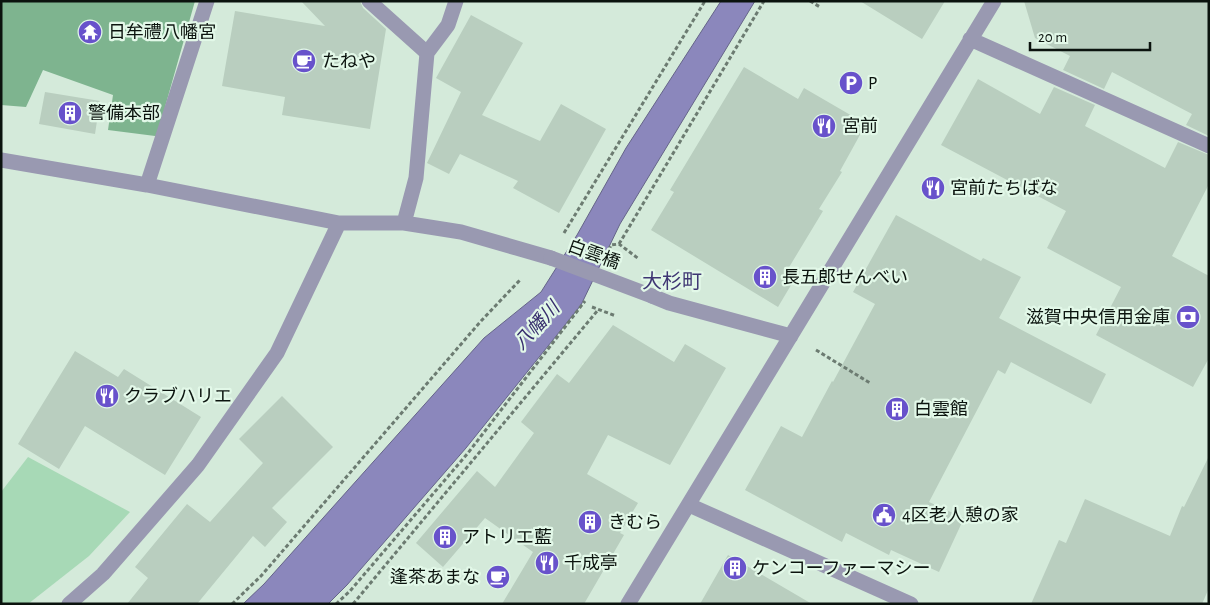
<svg xmlns="http://www.w3.org/2000/svg" width="1210" height="605" font-family="'Alegreya Sans','Noto Sans JP',sans-serif">
<style>
.green{fill:#a7d9b6}
.forest{fill:#7eb48f}
.water{fill:#8b87bc;stroke:#656488}
.building{fill:#b9cebf}
.lines{fill:none;stroke-linecap:round;stroke-linejoin:round}
.path{stroke:#6c7b71;stroke-width:3;stroke-dasharray:4 2.5;stroke-linecap:butt}
.minor{stroke:#9999b1;stroke-width:15}
.minor-bridge{stroke:#9999b1;stroke-width:15}
.labels{text-anchor:middle;stroke-width:4.5;stroke-linejoin:round;paint-order:stroke}
.poi-label{font-size:18px;fill:#0b130e;stroke:#e2f8e8;text-anchor:start}
.street-label{font-size:18px;fill:#0b130e;stroke:#e2f8e8}
.water-label{font-size:19px;font-style:italic;fill:#372d6d;stroke:#e2f8e8}
.quarter-label{font-size:20px;fill:#3f3673;stroke:#e2f8e8}
</style>
<rect width="100%" height="100%" fill="#d4eada"/>
<path class="green" d="M 28,457 L 130,512 L 89,556 L 28,604 L 1,604 L 1,492 Z"/>
<path class="forest" d="M 1,1 L 195,1 L 165,107 L 163,137 L 108,130 L 113,95 L 43,70 L 26,107 L 1,105 Z"/>
<path class="water" d="M 721,1 L 755,1 L 620,224 L 581,305 L 466,448 L 347,585 L 328,604 L 243,604 L 264,584 L 484,338 L 541,292 L 577,235 L 626,148 Z"/>
<path class="building" d="M 301,1 L 360,1 L 363,8 L 386,29 L 370,129 L 282,115 L 285,97 L 222,86 L 235,11 L 325,26 Z
M 860,1 L 945,1 L 922,39 Z
M 1024,1 L 1209,1 L 1209,136 L 1186,125 L 1192,114 L 1112,72 L 1104,89 L 1063,70 L 1070,56 L 1035,38 Z
M 471,15 L 523,43 L 482,115 L 540,141 L 561,104 L 606,129 L 559,213 L 513,188 L 518,181 L 460,154 L 449,174 L 427,163 L 461,92 L 436,78 Z
M 744,67 L 798,99 L 804,88 L 866,124 L 840,171 L 842,172 L 819,209 L 823,211 L 788,269 L 797,275 L 778,307 L 651,230 L 674,192 L 670,190 Z
M 978,79 L 1040,114 L 1054,87 L 1095,105 L 1085,126 L 1165,168 L 1178,142 L 1209,155 L 1209,184 L 1172,256 L 1209,276 L 1209,358 L 1193,387 L 1096,335 L 1121,287 L 1047,248 L 1066,211 L 941,145 Z
M 45,92 L 100,101 L 95,134 L 39,124 Z
M 896,215 L 981,261 L 983,258 L 1021,277 L 999,318 L 1106,374 L 1091,404 L 1011,362 L 1005,374 L 998,370 L 929,502 L 964,518 L 939,572 L 891,550 L 889,555 L 846,533 L 842,542 L 745,490 L 781,426 L 802,437 L 832,381 L 833,382 L 875,304 L 853,292 Z
M 613,325 L 674,362 L 685,344 L 726,368 L 670,465 L 608,435 L 587,474 L 638,503 L 620,533 L 624,535 L 584,604 L 502,604 L 533,552 L 485,518 L 443,567 L 416,543 L 477,471 L 495,487 L 534,433 L 521,422 L 557,374 L 569,383 Z
M 75,351 L 118,377 L 124,369 L 201,417 L 165,475 L 85,426 L 59,469 L 18,444 Z
M 282,396 L 333,447 L 272,508 L 287,522 L 265,547 L 253,536 L 197,604 L 127,604 L 148,578 L 135,567 L 187,504 L 210,522 L 263,463 L 239,439 Z
M 1209,456 L 1209,588 L 1202,604 L 1031,604 L 1059,540 L 1066,543 L 1085,499 L 1170,536 L 1182,506 L 1184,507 Z
M 728,555 L 812,604 L 700,604 Z"/>
<g class="lines">
<path class="path" d="M 810,1 L 820,7
M 564,233 L 705,1
M 619,244 L 764,1
M 609,250 L 611,245 L 619,244 L 639,259
M 592,307 L 616,316
M 816,350 L 870,383
M 232,604 L 261,576 L 481,321 L 520,280
M 336,604 L 350,591 L 468,453 L 585,301
M 353,604 L 598,310"/>
<path class="minor" d="M 369,1 L 427,53 L 416,178 L 404,223
M 970,39 L 1209,146
M 427,53 L 448,25 L 456,1
M 1,160 L 147,185 L 339,223 L 404,223 L 461,232 L 551,258
M 147,185 L 207,1
M 652,296 L 669,303 L 791,336
M 689,505 L 911,604
M 69,604 L 103,574 L 198,465 L 277,353 L 339,223
M 628,604 L 994,1"/>
<path class="minor-bridge" d="M 551,258 L 652,296"/>
</g>
<defs>
<g id="temple-disc" transform="scale(1.25)"><circle r="9.5" fill="#6852cb" stroke="#e2f8e8"/><path d="M0-6L5-2H3V0L6.5 2.5H4V6H1.5V3h-3V6H-4V2.5H-6.5L-3 0V-2H-5Z" fill="#fff"/></g>
<g id="cafe-disc" transform="scale(1.25)"><circle r="9.5" fill="#6852cb" stroke="#e2f8e8"/><path d="M-5.5-4.5H6V0H3Q3 3.5 0 3.5H-2.5Q-5.5 3.5-5.5 0ZM3-3.2v2h1.7v-2ZM-6 4.5H4V6H-6Z" fill="#fff"/></g>
<g id="parking-disc" transform="scale(1.25)"><circle r="9.5" fill="#6852cb" stroke="#e2f8e8"/><path d="M-3.5-5.5H1a3.5 3.5 0 0 1 0 7H-1V5.5H-3.5ZM-1-3.4V-.6H.8a1.4 1.4 0 0 0 0-2.8Z" fill="#fff"/></g>
<g id="building-disc" transform="scale(1.25)"><circle r="9.5" fill="#6852cb" stroke="#e2f8e8"/><path d="M-4-6H4V6H1V3H-1V6H-4ZM-2.5-4.3h1.7v1.8h-1.7ZM.8-4.3h1.7v1.8H.8ZM-2.5-1h1.7V.8h-1.7ZM.8-1h1.7V.8H.8Z" fill="#fff"/></g>
<g id="restaurant-disc" transform="scale(1.25)"><circle r="9.5" fill="#6852cb" stroke="#e2f8e8"/><path d="M-5-6h1v4h1v-4h1v4h1v-4h1v5L-1.5 .5V6h-2V.5L-5-1ZM5-6V6H3V1.5H1.5Q1.5-4 5-6Z" fill="#fff"/></g>
<g id="bank-disc" transform="scale(1.25)"><circle r="9.5" fill="#6852cb" stroke="#e2f8e8"/><path d="M-6-4H6V4H-6ZM0-2.3a2.3 2.3 0 1 0 0 4.6a2.3 2.3 0 1 0 0-4.6Z" fill="#fff"/></g>
<g id="civic-disc" transform="scale(1.25)"><circle r="9.5" fill="#6852cb" stroke="#e2f8e8"/><path d="M-.6-6.5H3V-4.5H.6V-3L4-1V1h2V6H-6V1h2V-1L-.6-3ZM-1.2 2.5V6h2.4V2.5Z" fill="#fff"/></g>
</defs>
<g fill-rule="evenodd">
<use href="#temple-disc" x="90" y="32"/>
<use href="#cafe-disc" x="304" y="61"/>
<use href="#parking-disc" x="851" y="83"/>
<use href="#building-disc" x="70" y="113"/>
<use href="#restaurant-disc" x="824" y="126"/>
<use href="#restaurant-disc" x="933" y="188"/>
<use href="#building-disc" x="765" y="277"/>
<use href="#bank-disc" x="1188" y="317"/>
<use href="#restaurant-disc" x="107" y="396"/>
<use href="#building-disc" x="897" y="409"/>
<use href="#civic-disc" x="884" y="515"/>
<use href="#building-disc" x="590" y="522"/>
<use href="#building-disc" x="445" y="537"/>
<use href="#restaurant-disc" x="547" y="563"/>
<use href="#building-disc" x="735" y="568"/>
<use href="#cafe-disc" x="498" y="577"/>
</g>
<g class="labels">
<g class="poi-label">
<text x="108" y="38">日牟禮八幡宮</text>
<text x="322" y="67">たねや</text>
<text x="868" y="89">P</text>
<text x="88" y="119">警備本部</text>
<text x="842" y="132">宮前</text>
<text x="950" y="194">宮前たちばな</text>
<text x="782" y="283">長五郎せんべい</text>
<text x="1170" y="323" text-anchor="end">滋賀中央信用金庫</text>
<text x="124" y="402">クラブハリエ</text>
<text x="914" y="415">白雲館</text>
<text x="902" y="521">4区老人憩の家</text>
<text x="608" y="528">きむら</text>
<text x="462" y="543">アトリエ藍</text>
<text x="564" y="569">千成亭</text>
<text x="752" y="574">ケンコーファーマシー</text>
<text x="480" y="583" text-anchor="end">逢茶あまな</text>
</g>
<g class="street-label">
<text transform="translate(594 254) rotate(20)" y="6">白雲橋</text>
</g>
<g class="water-label">
<text transform="translate(536 325) rotate(-47)" y="7">八幡川</text>
</g>
<g class="quarter-label">
<text x="672" y="288">大杉町</text>
</g>
</g>
<rect width="1210" height="605" fill="none" stroke="#0b130e" stroke-width="5"/>
<path d="M1030 42v8h120v-8" fill="none" stroke="#0b130e" stroke-width="2.5"/>
<text x="1038" y="42" font-size="15" fill="#0b130e" stroke="#e2f8e8" stroke-width="4" paint-order="stroke">20 m</text>
</svg>
